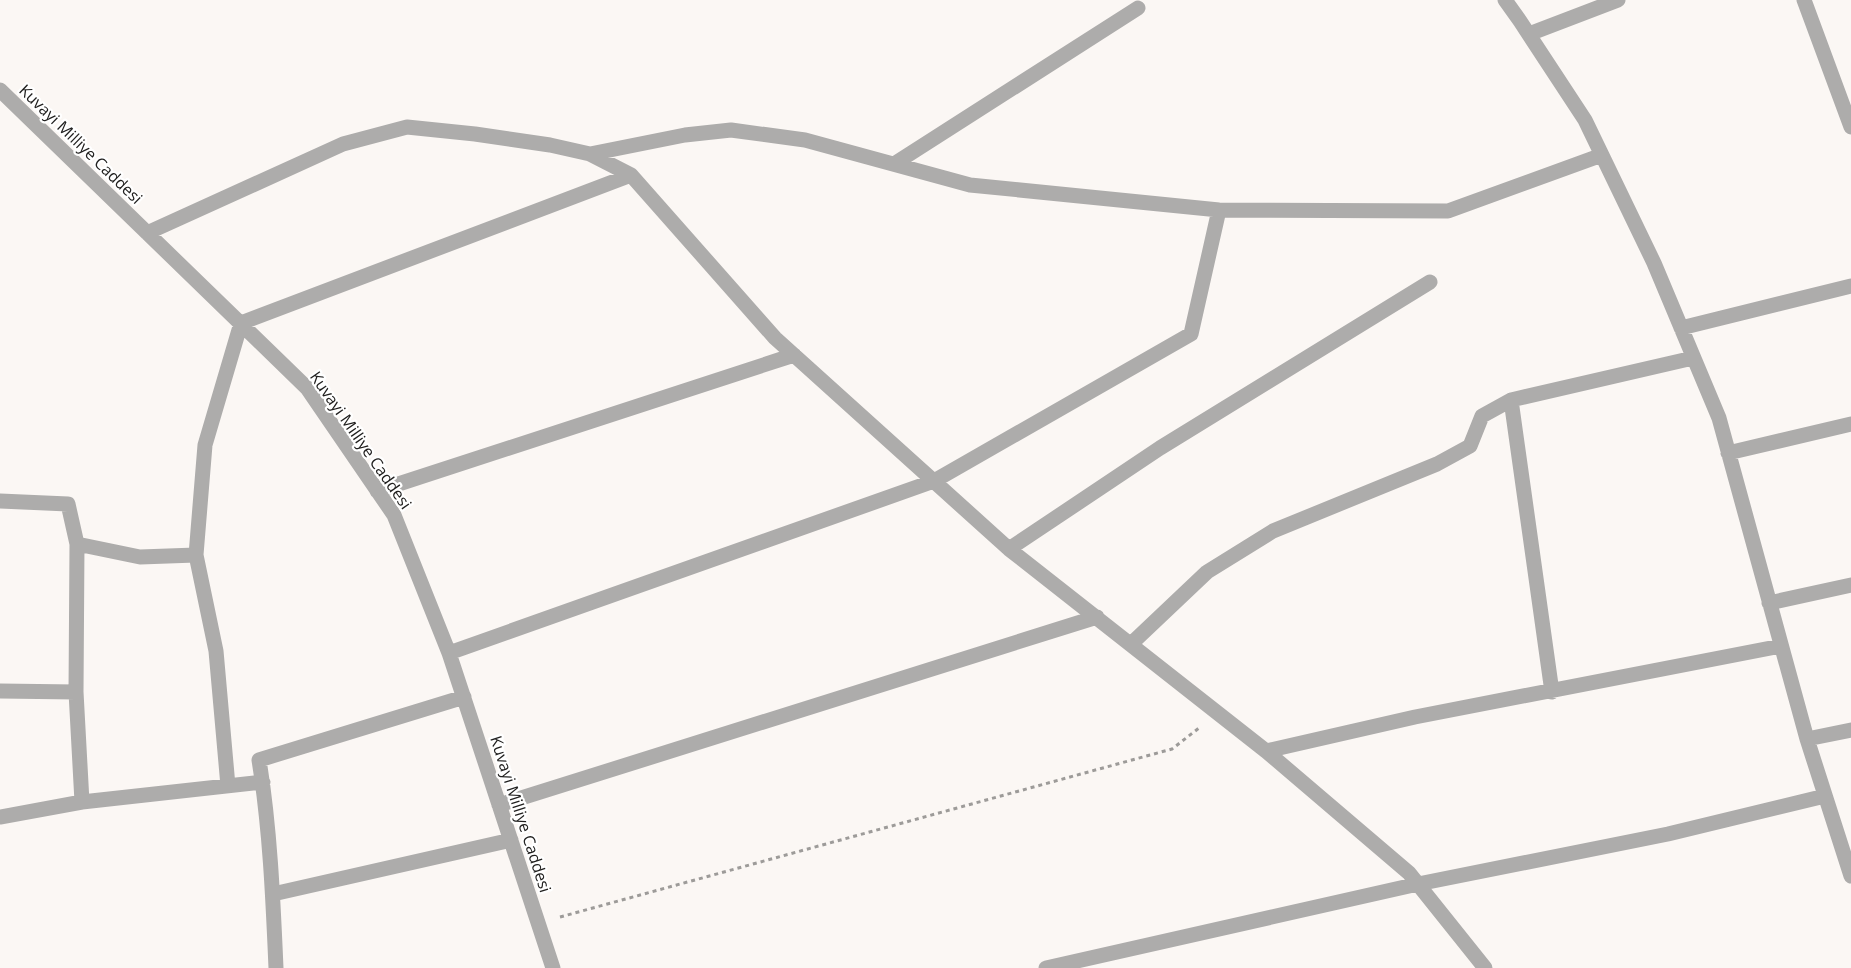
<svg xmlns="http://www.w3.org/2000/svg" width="1851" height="968" font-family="'Open Sans',sans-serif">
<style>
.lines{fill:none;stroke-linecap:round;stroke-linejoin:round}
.path{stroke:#9d9b99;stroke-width:3;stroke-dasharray:4 4;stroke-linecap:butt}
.minor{stroke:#adacab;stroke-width:15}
.labels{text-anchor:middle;stroke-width:4.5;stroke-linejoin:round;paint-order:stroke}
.street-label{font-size:16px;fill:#21201f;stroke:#fff}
</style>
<rect width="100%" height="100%" fill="#fbf7f4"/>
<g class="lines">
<path class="path" d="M 560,917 L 1172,749 L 1199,728"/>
<path class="minor" d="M 1505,0 L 1520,21 L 1585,120 L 1654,263 L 1719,418 L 1807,739 L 1851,876
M 1804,0 L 1851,127
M 1529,34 L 1618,0
M 0,90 L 307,388 L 394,515 L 449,653 L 553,968
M 590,154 L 685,135 L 731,130 L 805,140 L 970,185 L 1219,210 L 1448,211 L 1602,155
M 894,164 L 1138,8
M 147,233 L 343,144 L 407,127 L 475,134 L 550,145 L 590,154 L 631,175 L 775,338 L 1009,549 L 1266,751 L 1409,873 L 1485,968
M 1681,328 L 1851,286
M 1511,400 L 1552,692
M 1728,453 L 1851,424
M 377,491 L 794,355
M 0,501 L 68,504 L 77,544 L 76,692 L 82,802
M 77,544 L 140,557 L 196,555
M 1009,549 L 1160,448 L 1430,282
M 1769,603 L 1851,585
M 1131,644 L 1207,572 L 1273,531 L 1437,464 L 1470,446 L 1482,416 L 1511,400 L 1693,358
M 449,653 L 934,481 L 1191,334 L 1219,210
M 0,691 L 76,692
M 1807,739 L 1851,730
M 1266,751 L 1415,717 L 1781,646
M 228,786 L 216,651 L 196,555 L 205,445 L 241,323 L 631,175
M 499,805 L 1097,617
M 0,817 L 82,802 L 263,782
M 273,894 L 511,840
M 276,968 C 273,899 270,828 259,760 L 464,697
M 1046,968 L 1418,884 L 1668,834 L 1825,796"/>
</g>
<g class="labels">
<g class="street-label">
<text transform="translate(81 144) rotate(44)" y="6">Kuvayi Milliye Caddesi</text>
<text transform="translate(361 440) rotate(55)" y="6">Kuvayi Milliye Caddesi</text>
<text transform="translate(521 814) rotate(72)" y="6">Kuvayi Milliye Caddesi</text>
</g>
</g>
</svg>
